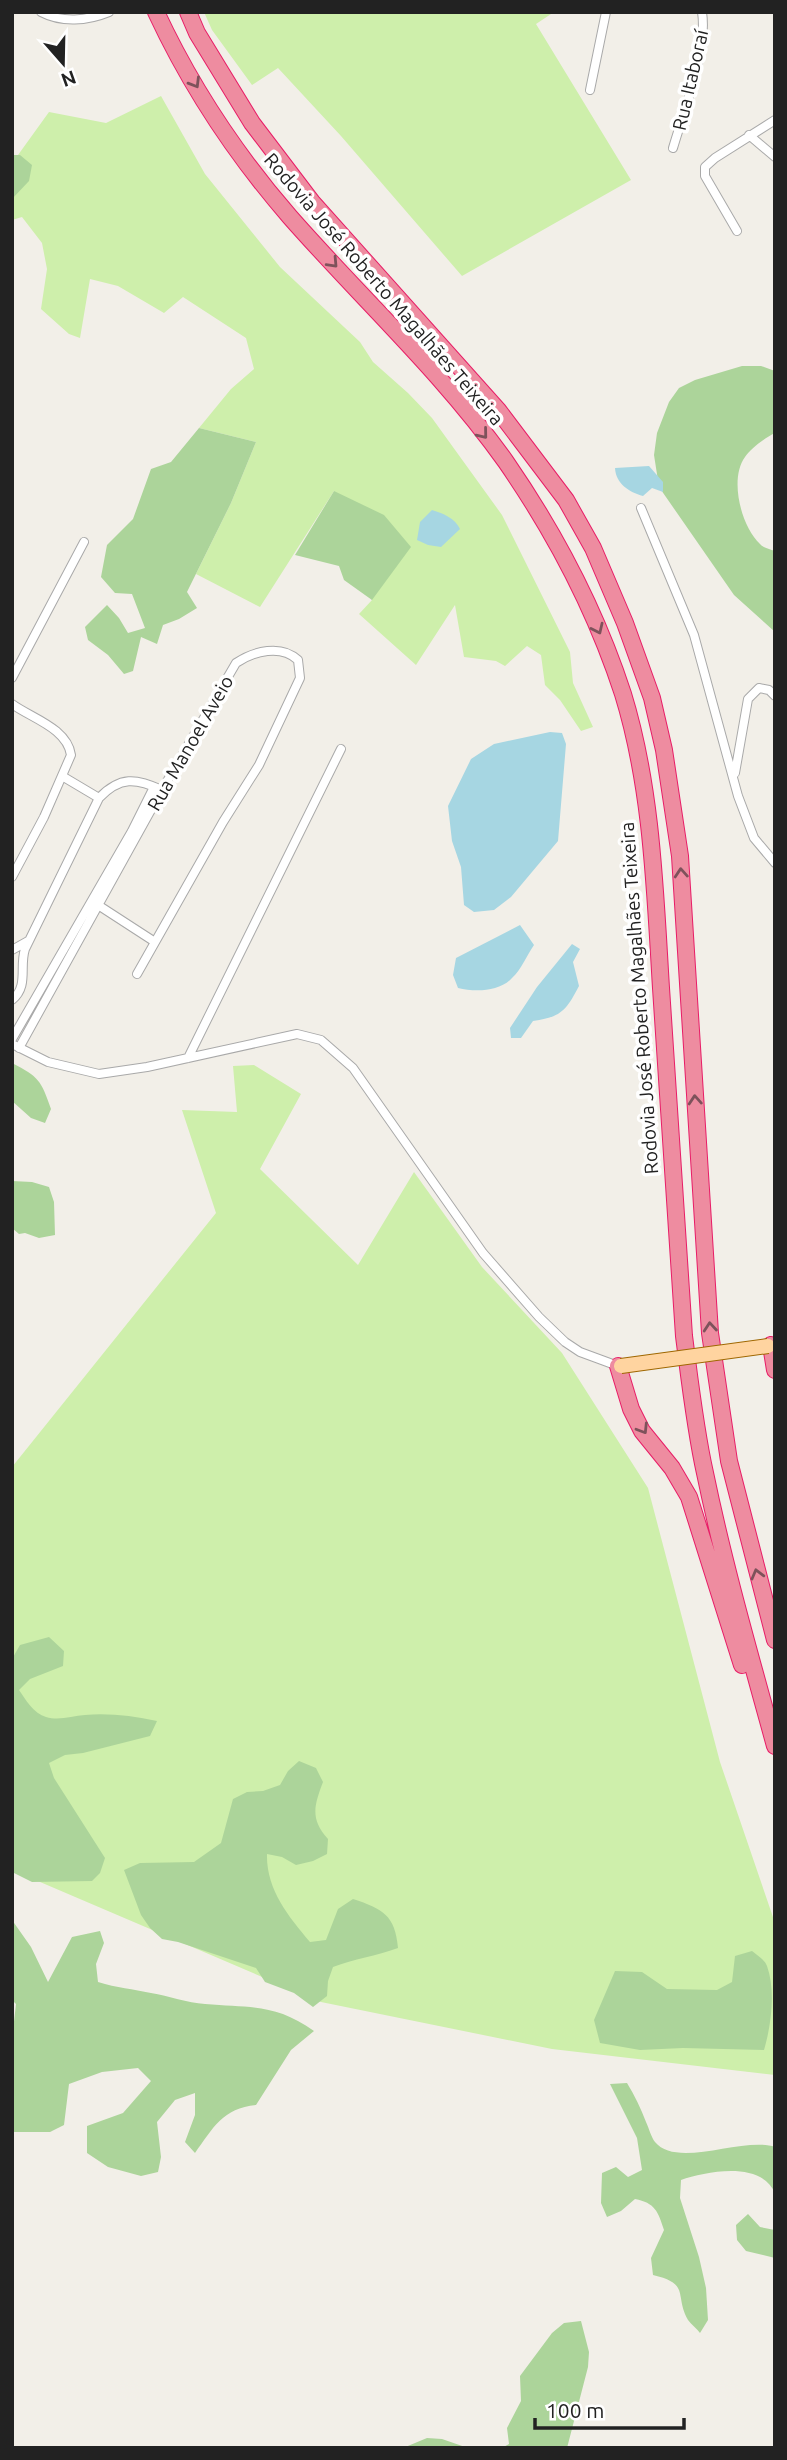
<svg xmlns="http://www.w3.org/2000/svg" width="787" height="2460" font-family="Ubuntu,sans-serif">
<style>
.grass{fill:#ceefab}
.forest{fill:#acd49a}
.water{fill:#a6d6e2}
.lines{fill:none;stroke-linecap:round;stroke-linejoin:round}
.street-casing{stroke:#a9a9a9;stroke-width:10}
.highway-casing{stroke:#e81d67;stroke-width:18}
.street{stroke:#fff;stroke-width:8}
.highway{stroke:#ee8ca0;stroke-width:16}
.primary-bridge-casing{stroke:#9f6700;stroke-width:16;stroke-linecap:butt}
.primary-bridge{stroke:#ffd4a0;stroke-width:14}
.oneway{stroke:#7e525b}
.labels{text-anchor:middle;stroke-width:7;stroke-linejoin:round;paint-order:stroke}
.street-label{font-size:19px;fill:#222;stroke:#fff}
</style>
<rect width="100%" height="100%" fill="#f2efe8"/>
<path class="grass" d="M 204,12 L 554,12 L 536,24 L 631,180 L 462,276 L 341,136 L 278,68 L 252,85 L 212,30 Z
M 161,96 L 205,174 L 280,267 L 360,342 L 373,362 L 408,393 L 432,418 L 502,515 L 570,652 L 573,683 L 593,727 L 581,731 L 560,700 L 545,685 L 541,655 L 527,646 L 505,666 L 496,661 L 464,657 L 455,605 L 416,665 L 359,614 L 372,600 L 334,491 L 260,607 L 196,574 L 231,503 L 256,442 L 199,428 L 231,389 L 254,369 L 246,338 L 183,297 L 164,313 L 118,286 L 90,279 L 80,338 L 69,334 L 41,309 L 47,269 L 42,243 L 22,217 L 12,220 L 12,155 L 18,155 L 49,112 L 106,123 Z
M 254,1065 L 301,1094 L 260,1169 L 358,1265 L 414,1172 L 482,1267 L 562,1353 L 648,1488 L 720,1762 L 775,1923 L 775,2075 L 552,2049 L 321,2002 L 12,1870 L 12,1467 L 216,1213 L 182,1110 L 237,1112 L 233,1066 Z"/>
<path class="forest" d="M 12,155 L 20,155 L 32,165 L 29,181 L 12,199 Z
M 742,366 L 761,366 L 775,371 L 775,433 C 765,438 751,448 745,457 C 729,479 741,526 760,544 C 763,548 770,549 775,551 L 775,632 L 734,595 L 659,487 L 654,455 L 657,433 L 669,402 L 679,388 L 695,380 Z
M 199,428 L 256,442 L 231,503 L 187,592 L 197,608 L 179,619 L 163,625 L 157,644 L 141,637 L 133,671 L 124,674 L 108,655 L 88,640 L 85,627 L 107,605 L 119,618 L 128,633 L 145,628 L 132,594 L 115,593 L 101,577 L 107,545 L 133,519 L 151,469 L 171,462 Z
M 334,491 L 384,515 L 411,547 L 372,600 L 344,580 L 339,566 L 295,555 Z
M 12,1063 C 39,1077 41,1080 51,1109 L 45,1123 L 31,1118 L 12,1101 Z
M 12,1181 L 32,1182 L 49,1187 L 54,1202 L 55,1235 L 39,1238 L 25,1233 L 19,1234 L 12,1228 Z
M 49,1637 L 64,1651 L 63,1666 L 30,1679 L 19,1690 C 25,1699 34,1714 46,1717 C 59,1721 72,1716 85,1715 C 109,1713 133,1716 157,1721 L 150,1736 L 83,1753 L 65,1755 L 49,1763 L 54,1778 L 105,1858 L 100,1873 L 92,1881 L 32,1882 L 12,1872 L 12,1659 L 20,1645 Z
M 299,1761 L 316,1768 L 323,1782 C 314,1806 310,1819 328,1839 L 327,1854 L 313,1861 L 296,1865 L 282,1857 L 267,1854 C 266,1889 288,1916 310,1942 L 326,1940 L 338,1909 L 353,1899 C 383,1909 395,1915 398,1948 C 376,1956 354,1959 333,1967 L 328,1981 L 327,1996 L 313,2007 L 294,1993 L 265,1982 L 256,1968 L 178,1942 L 162,1939 L 150,1928 L 141,1915 L 124,1870 L 140,1863 L 194,1862 L 221,1843 L 233,1799 L 247,1792 L 263,1791 L 280,1785 L 288,1771 Z
M 12,1920 L 31,1947 L 48,1982 L 72,1937 L 100,1931 L 104,1943 L 96,1964 L 98,1982 C 117,1988 133,1989 151,1993 C 169,1996 187,2003 205,2004 C 249,2008 275,2003 314,2031 L 291,2050 L 256,2105 C 223,2108 213,2128 195,2153 L 185,2142 L 195,2115 L 195,2093 L 175,2100 L 157,2122 L 161,2157 L 158,2172 L 141,2176 L 108,2167 L 87,2153 L 87,2126 L 123,2113 L 151,2081 L 138,2068 L 102,2072 L 69,2084 L 64,2125 L 50,2132 L 12,2132 L 12,2039 L 16,2004 L 12,2000 Z
M 752,1951 C 757,1955 765,1960 767,1966 C 776,1991 771,2026 764,2050 L 683,2048 L 640,2050 L 600,2043 L 594,2020 L 615,1971 L 642,1972 L 667,1989 L 717,1990 L 732,1982 L 735,1956 Z
M 627,2083 C 635,2096 641,2109 646,2122 C 649,2128 651,2137 655,2142 C 677,2169 744,2136 775,2147 L 775,2193 C 760,2160 706,2172 681,2180 L 680,2198 L 699,2257 L 706,2288 L 708,2320 L 700,2333 C 697,2329 691,2324 688,2320 C 674,2295 691,2284 653,2275 L 651,2258 L 664,2230 C 658,2211 655,2203 635,2199 L 621,2211 L 607,2217 L 601,2203 L 602,2173 L 616,2167 L 628,2177 L 642,2170 L 637,2138 L 610,2084 Z
M 748,2214 L 760,2227 L 775,2230 L 775,2258 L 746,2251 L 737,2240 L 736,2225 Z
M 581,2321 L 589,2352 L 588,2367 L 567,2448 L 502,2448 L 509,2444 L 507,2428 L 521,2401 L 520,2376 L 552,2333 L 564,2323 Z
M 427,2438 L 442,2439 L 468,2448 L 403,2448 Z"/>
<path class="water" d="M 649,466 L 663,482 L 663,492 L 652,488 L 643,496 C 629,492 616,484 615,468 Z
M 432,510 C 444,514 455,518 460,529 L 441,547 L 428,545 L 417,540 L 420,522 Z
M 550,732 L 562,733 L 566,744 L 558,841 L 511,897 L 494,910 L 474,912 L 464,905 L 461,867 L 452,841 L 448,806 L 471,759 L 494,744 Z
M 520,925 L 534,945 C 527,955 521,970 512,978 C 499,992 475,992 458,988 L 453,975 L 456,958 Z
M 572,944 L 580,949 L 573,962 L 579,986 C 566,1011 561,1017 533,1021 L 521,1038 L 511,1038 L 510,1028 L 537,987 Z"/>
<g class="lines">
<g class="street-casing">
<path id="street" d="M 41,12 C 62,23 87,21 109,12
M 590,90 L 606,12
M 749,135 L 775,157
M 673,148 C 684,110 708,50 702,12
M 737,231 L 705,176 L 705,167 L 715,158 L 775,120
M 641,508 L 694,635 L 738,796 L 754,838 L 775,863
M 12,678 L 84,542
M 12,704 C 31,718 67,728 71,755 L 44,817 L 12,877
M 735,773 L 748,699 L 759,688 L 769,690 L 775,696
M 62,776 L 99,798
M 98,905 L 155,942
M 12,950 L 28,941
M 12,1000 C 29,986 19,967 25,949 L 99,798 C 120,776 136,778 162,790
M 12,1039 L 132,831 L 154,787
M 12,1044 L 48,1062 L 99,1074 L 147,1067 L 297,1034 L 321,1040 L 353,1068 L 483,1253 L 539,1317 L 565,1342 L 580,1352 L 618,1366
M 19,1048 L 162,790 L 236,663 C 254,651 281,644 298,660 L 300,678 L 259,765 L 223,822 L 137,974
M 188,1058 L 341,749"/>
</g>
<g class="highway-casing">
<path id="highway" d="M 156,12 C 190,85 237,156 290,217 C 362,299 443,373 506,462 C 555,533 596,611 623,694 C 652,788 655,890 661,988 C 669,1104 676,1220 684,1336 C 690,1382 695,1428 705,1473 C 724,1565 750,1655 775,1746
M 188,12 L 197,33 L 252,123 L 312,202 L 498,410 L 566,500 L 593,548 L 625,623 L 652,698 L 664,750 L 680,856 L 710,1333 L 729,1461 L 775,1640
M 771,1345 L 775,1370
M 618,1366 L 631,1409 L 642,1431 L 672,1468 L 689,1497 L 742,1665"/>
</g>
<use href="#street" class="street"/>
<use href="#highway" class="highway"/>
<g class="primary-bridge-casing">
<path id="primary-bridge" d="M 621,1366 L 768,1346"/>
</g>
<use href="#primary-bridge" class="primary-bridge"/>
</g>
<defs><path id="oneway-chevron" d="M-2-3.5L2.5 0L-2 3.5" fill="none" stroke-width="1.6" stroke-linecap="round" stroke-linejoin="round" transform="scale(1.75)"/></defs>
<g class="oneway">
<use href="#oneway-chevron" transform="translate(195 83) rotate(59)"/>
<use href="#oneway-chevron" transform="translate(333 263) rotate(47)"/>
<use href="#oneway-chevron" transform="translate(483 434) rotate(51)"/>
<use href="#oneway-chevron" transform="translate(598 629) rotate(65)"/>
<use href="#oneway-chevron" transform="translate(681 873) rotate(-94)"/>
<use href="#oneway-chevron" transform="translate(695 1100) rotate(-94)"/>
<use href="#oneway-chevron" transform="translate(710 1327) rotate(-95)"/>
<use href="#oneway-chevron" transform="translate(643 1429) rotate(58)"/>
<use href="#oneway-chevron" transform="translate(757 1574) rotate(-105)"/>
</g>
<g class="labels">
<g class="street-label">
<text transform="translate(690 80) rotate(-77)" y="7">Rua Itaboraí</text>
<text transform="translate(384 289) rotate(49)" y="7">Rodovia José Roberto Magalhães Teixeira</text>
<text transform="translate(190 743) rotate(-60)" y="7">Rua Manoel Aveio</text>
<text transform="translate(639 998) rotate(-94)" y="7">Rodovia José Roberto Magalhães Teixeira</text>
</g>
</g>
<rect width="787" height="2460" fill="none" stroke="#222222" stroke-width="28"/>
<g transform="translate(63 63) rotate(160)" stroke="#ffffff" stroke-width="5" paint-order="stroke">
<path d="M0-5L12 26L0 18L-12 26Z" fill="#222222"/>
<text y="-10" font-size="19" font-weight="bold" text-anchor="middle" fill="#222222">N</text>
</g>
<path d="M535 2418v10h149v-10" fill="none" stroke="#222222" stroke-width="3.5"/>
<text x="546" y="2418" font-size="21" fill="#222222" stroke="#ffffff" stroke-width="5" paint-order="stroke">100 m</text>
</svg>
